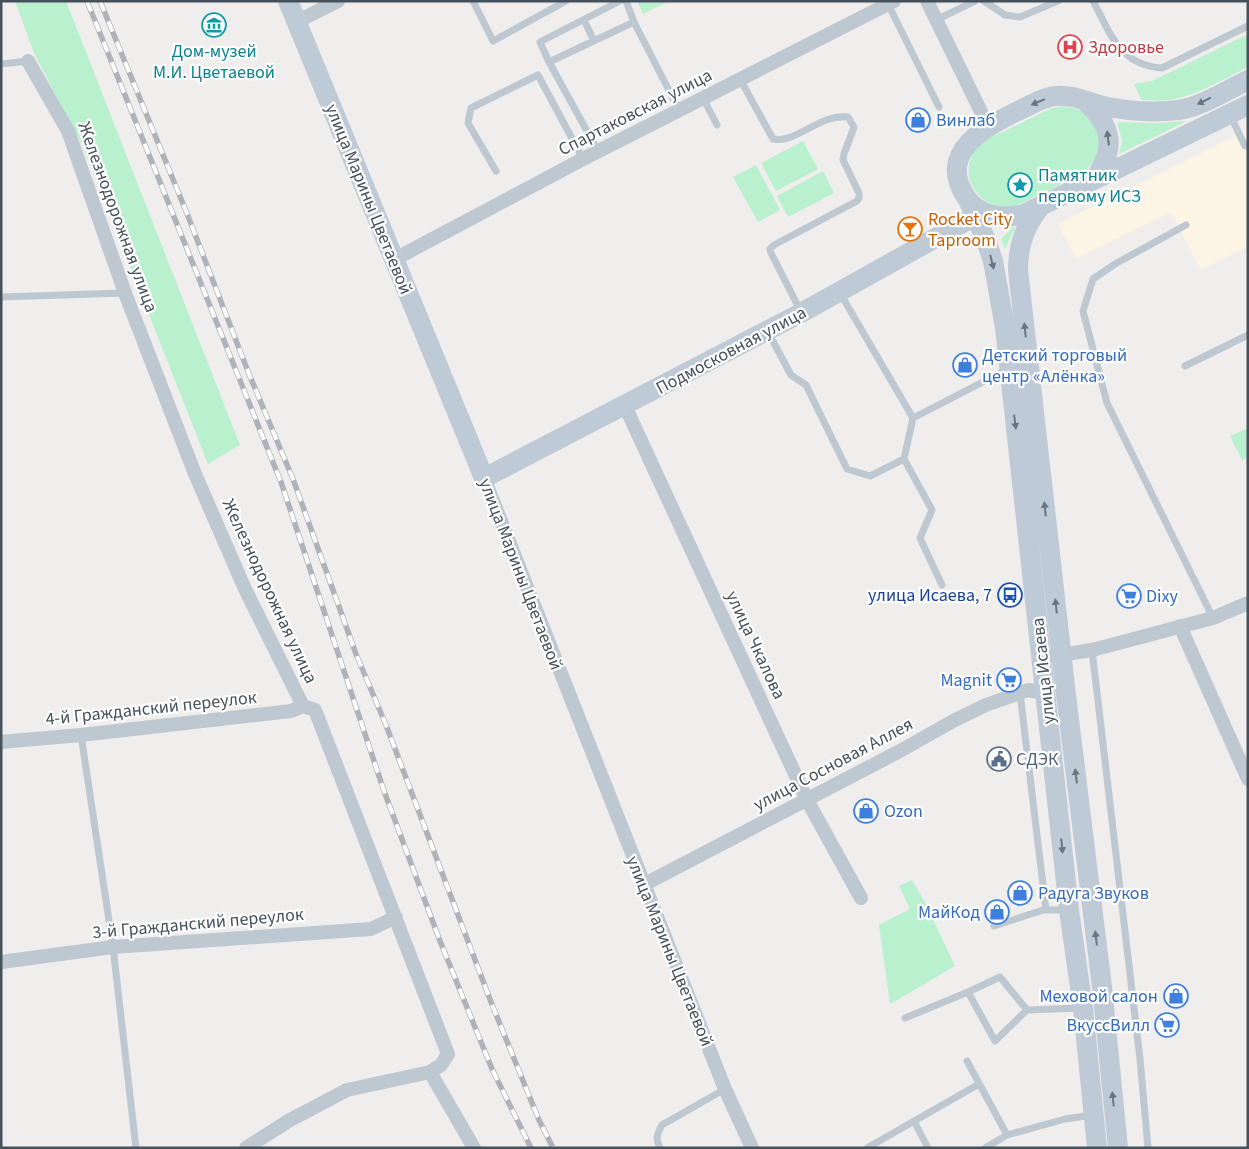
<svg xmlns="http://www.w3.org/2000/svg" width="1249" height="1149" font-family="'Source Sans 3',sans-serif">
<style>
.commercial{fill:#fcf5e5}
.green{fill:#b9f0ce}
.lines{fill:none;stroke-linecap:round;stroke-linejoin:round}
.lane{stroke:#bdc8d0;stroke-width:7}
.street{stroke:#bdc8d0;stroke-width:14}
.secondary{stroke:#bfcad7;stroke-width:20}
.rail-casing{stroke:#afb2b8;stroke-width:5.5}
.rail{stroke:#fff;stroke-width:4;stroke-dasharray:11;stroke-linecap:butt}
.oneway{fill:#6a7580}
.labels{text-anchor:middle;stroke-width:4.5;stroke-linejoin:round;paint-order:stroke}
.health-label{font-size:18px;fill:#be3a42;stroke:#fff;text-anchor:start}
.culture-label{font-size:18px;fill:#0d838f;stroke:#fff}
.street-label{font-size:18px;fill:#45515b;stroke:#fff}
.shop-label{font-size:18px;fill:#366cbe;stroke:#fff;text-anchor:start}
.food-label{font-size:18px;fill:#c56008;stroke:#fff;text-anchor:start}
.transit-label{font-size:18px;fill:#164399;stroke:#fff;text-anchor:end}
.service-label{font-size:18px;fill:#4e5e75;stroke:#fff;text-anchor:start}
</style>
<rect width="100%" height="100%" fill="#f0eded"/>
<path class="commercial" d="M 1248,130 L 1248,246 L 1200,270 L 1171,212 L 1076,259 L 1058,224 Z"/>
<path class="green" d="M 15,1 L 66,1 L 240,445 L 208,464 L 82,145 L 34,53 Z
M 637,1 L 667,1 L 667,2 L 643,14 Z
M 1248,34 L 1248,67 C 1223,79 1197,96 1169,100 C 1160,101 1151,100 1142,100 L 1134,84 L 1152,81 Z
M 1062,106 C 1068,107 1075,108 1081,111 C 1095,119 1104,140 1097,156 C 1094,163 1087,169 1082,174 L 1016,206 C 1001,208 988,206 978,194 C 964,179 966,156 982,143 C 988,138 996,135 1003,132 C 1019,124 1035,116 1052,108 Z
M 1187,121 L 1119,154 L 1122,141 L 1117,122 L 1156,123 Z
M 803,141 L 818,169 L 776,191 L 761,163 Z
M 756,165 L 780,210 L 758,222 L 733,177 Z
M 823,171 L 834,193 L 788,217 L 777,196 Z
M 1013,227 L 1015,228 L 1005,249 L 1001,239 Z
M 1248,428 L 1248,457 L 1242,460 L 1230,436 Z
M 912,880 L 925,902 L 955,966 L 890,1004 L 879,925 L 910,909 L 899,886 Z"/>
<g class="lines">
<path class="lane" d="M 473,1 L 493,41 L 566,1
M 626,1 L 634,22
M 984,1 L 1005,15 L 1020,17 L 1058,1
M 1093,1 C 1111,34 1119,65 1162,68 L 1248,26
M 888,4 L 939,107
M 584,20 L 594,41
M 936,20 L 975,1
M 549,62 L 540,42 L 620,1
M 1,64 L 28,61
M 740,79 L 773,139 C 796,144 818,114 848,117 L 854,127 L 844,154 L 843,160 L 859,193 L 859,198 L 857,201 L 774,245 L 770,249 L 771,253 L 801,312
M 703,98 L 717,125
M 1230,115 L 1245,146 L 1248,145
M 598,151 L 549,62 L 634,22 L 679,110
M 496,171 L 468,123 L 471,108 L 538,75 L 583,159
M 1186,225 L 1115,264 L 1093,279 L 1083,311 L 1107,403 L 1213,618
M 840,293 L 913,418 L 1008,369
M 1,297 L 125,293
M 768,332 L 791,375 L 806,385 L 847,469 L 870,476 L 904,459
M 1185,366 L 1248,335
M 913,418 L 904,459 L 932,510 L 920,538 L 942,585
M 1092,650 L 1140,1059 L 1148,1148
M 1020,693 L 1046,910
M 81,735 L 113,947 L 136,1148
M 994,926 L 1043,910 L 1067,910
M 968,992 L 995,1041 L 1027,1010
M 905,1018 L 968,992 L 1000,977 L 1027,1010 L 1080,1008
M 967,1061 L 1007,1135 L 1065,1119 L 1093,1115
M 914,1121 L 928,1148
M 660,1148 C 655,1139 657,1134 662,1125 L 725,1089
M 867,1148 L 979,1084
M 985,1148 L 1007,1135"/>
<path class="street" d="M 927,1 L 988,126
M 296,22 L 338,1
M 28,61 L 68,131 L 125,293 L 195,474 L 245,589 L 303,706 L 315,710 L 448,1054 L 441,1065 L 430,1072 L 347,1090 L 290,1120 L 246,1148
M 395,259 L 583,159 L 894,1
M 625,406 L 807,800 L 861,898
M 484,478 L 725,1089 L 752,1148
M 1180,626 L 1248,779
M 1054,656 L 1092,650 L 1213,618 L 1248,603
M 1,742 L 81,735 L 291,711 L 303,706
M 643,885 L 898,752 L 955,720 L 986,705 L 1028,690 L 1045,693
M 1,962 L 113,947 L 371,929 L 396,917
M 430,1072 L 474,1148"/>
<path class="secondary" d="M 288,1 L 484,478 L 801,313 L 975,216
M 1248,80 C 1227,90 1201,107 1178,110 C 1153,113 1128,111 1103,106 C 1087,102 1072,94 1055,96 C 1043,97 1031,105 1020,110 C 986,126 936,152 966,197 C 979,217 1004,219 1024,214 L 1248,105
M 1085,101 C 1113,127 1116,147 1095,179
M 968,200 L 986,240 L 993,261 L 1005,328 L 1069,910 L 1083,1008 L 1097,1148
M 1042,205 C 1025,224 1018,245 1018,270 L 1066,695 L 1102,987 L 1118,1148"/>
<g class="rail-casing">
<path id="rail" d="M 87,1 L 281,482 L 384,791 L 440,941 L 492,1069 L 531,1148
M 100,1 L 186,211 L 249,374 L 293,479 L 356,654 L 386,725 L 491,1002 L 539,1120 L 553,1148"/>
</g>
<use href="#rail" class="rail"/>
</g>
<defs><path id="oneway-solid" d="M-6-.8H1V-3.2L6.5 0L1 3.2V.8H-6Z" transform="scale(1.25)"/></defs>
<g class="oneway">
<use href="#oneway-solid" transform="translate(1204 101) rotate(154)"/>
<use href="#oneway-solid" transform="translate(1038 102) rotate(157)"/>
<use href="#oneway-solid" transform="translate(1108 138) rotate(-97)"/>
<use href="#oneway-solid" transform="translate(992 262) rotate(76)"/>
<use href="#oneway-solid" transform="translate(1025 330) rotate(-96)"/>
<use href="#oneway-solid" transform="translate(1015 422) rotate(83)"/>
<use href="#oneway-solid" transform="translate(1045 509) rotate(-96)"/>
<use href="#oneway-solid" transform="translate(1056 606) rotate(-96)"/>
<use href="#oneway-solid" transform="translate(1076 776) rotate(-97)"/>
<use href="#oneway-solid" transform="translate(1062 846) rotate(84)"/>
<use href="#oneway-solid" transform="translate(1096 938) rotate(-97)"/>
<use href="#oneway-solid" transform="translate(1113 1099) rotate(-96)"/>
</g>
<defs>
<g id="museum-ring" transform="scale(1.25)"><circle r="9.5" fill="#fff" stroke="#0f9aa8" stroke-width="1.5"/><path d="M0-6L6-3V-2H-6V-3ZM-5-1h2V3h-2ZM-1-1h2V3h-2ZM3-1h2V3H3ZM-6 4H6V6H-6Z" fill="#0f9aa8"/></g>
<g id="hospital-ring" transform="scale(1.25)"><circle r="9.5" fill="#fff" stroke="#e0444e" stroke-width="1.5"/><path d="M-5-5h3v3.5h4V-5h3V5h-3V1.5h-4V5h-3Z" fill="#e0444e"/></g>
<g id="shop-ring" transform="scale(1.25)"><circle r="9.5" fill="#fff" stroke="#3f7fe0" stroke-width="1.5"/><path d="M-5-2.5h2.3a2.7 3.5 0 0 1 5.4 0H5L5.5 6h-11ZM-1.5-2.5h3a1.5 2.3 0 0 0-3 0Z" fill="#3f7fe0"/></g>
<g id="sight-ring" transform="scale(1.25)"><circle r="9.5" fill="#fff" stroke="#0f9aa8" stroke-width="1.5"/><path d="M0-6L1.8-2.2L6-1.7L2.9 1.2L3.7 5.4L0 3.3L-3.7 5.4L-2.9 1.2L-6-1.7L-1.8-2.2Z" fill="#0f9aa8"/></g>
<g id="bar-ring" transform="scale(1.25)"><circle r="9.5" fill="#fff" stroke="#e8710a" stroke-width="1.5"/><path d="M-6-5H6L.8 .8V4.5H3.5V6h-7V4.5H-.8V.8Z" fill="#e8710a"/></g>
<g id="bus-ring" transform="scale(1.25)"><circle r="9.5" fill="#fff" stroke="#1a4fb4" stroke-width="1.5"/><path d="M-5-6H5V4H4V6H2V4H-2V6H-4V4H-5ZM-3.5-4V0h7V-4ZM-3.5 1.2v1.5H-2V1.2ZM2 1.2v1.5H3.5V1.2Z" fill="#1a4fb4"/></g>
<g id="supermarket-ring" transform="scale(1.25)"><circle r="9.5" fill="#fff" stroke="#3f7fe0" stroke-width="1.5"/><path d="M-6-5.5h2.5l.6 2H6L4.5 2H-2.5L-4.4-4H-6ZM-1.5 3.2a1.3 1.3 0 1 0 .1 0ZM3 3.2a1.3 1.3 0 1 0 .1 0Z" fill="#3f7fe0"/></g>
<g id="civic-ring" transform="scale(1.25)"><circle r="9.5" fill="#fff" stroke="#5c6f8a" stroke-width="1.5"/><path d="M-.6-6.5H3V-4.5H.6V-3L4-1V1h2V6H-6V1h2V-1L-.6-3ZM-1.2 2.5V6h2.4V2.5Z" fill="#5c6f8a"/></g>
</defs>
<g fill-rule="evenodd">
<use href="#museum-ring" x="214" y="25"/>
<use href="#hospital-ring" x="1070" y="47"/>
<use href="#shop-ring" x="918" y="120"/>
<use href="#sight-ring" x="1020" y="185"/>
<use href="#bar-ring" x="910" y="229"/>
<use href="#shop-ring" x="965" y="365"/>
<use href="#bus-ring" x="1010" y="595"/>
<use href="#supermarket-ring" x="1129" y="596"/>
<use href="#supermarket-ring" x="1009" y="680"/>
<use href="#civic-ring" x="999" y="759"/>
<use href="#shop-ring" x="866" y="811"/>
<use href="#shop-ring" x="1020" y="893"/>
<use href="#shop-ring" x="997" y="912"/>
<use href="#shop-ring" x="1176" y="996"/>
<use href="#supermarket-ring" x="1167" y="1025"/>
</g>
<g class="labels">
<g class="health-label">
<text x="1088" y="53">Здоровье</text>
</g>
<g class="culture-label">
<text x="214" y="57">Дом-музей<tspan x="214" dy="21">М.И. Цветаевой</tspan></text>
<text x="1038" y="181" text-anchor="start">Памятник<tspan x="1038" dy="21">первому ИСЗ</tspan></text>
</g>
<g class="street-label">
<text transform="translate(635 112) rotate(-27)" y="6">Спартаковская улица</text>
<text transform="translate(369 199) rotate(68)" y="6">улица Марины Цветаевой</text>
<text transform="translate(118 217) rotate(70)" y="6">Железнодорожная улица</text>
<text transform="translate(731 350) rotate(-28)" y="6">Подмосковная улица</text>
<text transform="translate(521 574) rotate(69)" y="6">улица Марины Цветаевой</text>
<text transform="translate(270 591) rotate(65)" y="6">Железнодорожная улица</text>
<text transform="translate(756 645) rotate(65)" y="6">улица Чкалова</text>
<text transform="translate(1043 671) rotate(-96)" y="6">улица Исаева</text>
<text transform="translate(151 708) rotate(-6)" y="6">4-й Гражданский переулок</text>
<text transform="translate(833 764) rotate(-28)" y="6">улица Сосновая Аллея</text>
<text transform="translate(198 923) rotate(-5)" y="6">3-й Гражданский переулок</text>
<text transform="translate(670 951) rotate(68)" y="6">улица Марины Цветаевой</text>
</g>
<g class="shop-label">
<text x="936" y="126">Винлаб</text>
<text x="982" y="361">Детский торговый<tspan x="982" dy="21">центр «Алёнка»</tspan></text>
<text x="1146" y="602">Dixy</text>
<text x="992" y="686" text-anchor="end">Magnit</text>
<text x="884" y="817">Ozon</text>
<text x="1038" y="899">Радуга Звуков</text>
<text x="980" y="918" text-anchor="end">МайКод</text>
<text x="1158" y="1002" text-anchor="end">Меховой салон</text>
<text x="1150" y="1031" text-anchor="end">ВкуссВилл</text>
</g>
<g class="food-label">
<text x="928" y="225">Rocket City<tspan x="928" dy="21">Taproom</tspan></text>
</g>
<g class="transit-label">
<text x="992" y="601">улица Исаева, 7</text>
</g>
<g class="service-label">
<text x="1016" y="765">СДЭК</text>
</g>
</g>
<rect width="1249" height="1149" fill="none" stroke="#45515b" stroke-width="5"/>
</svg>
